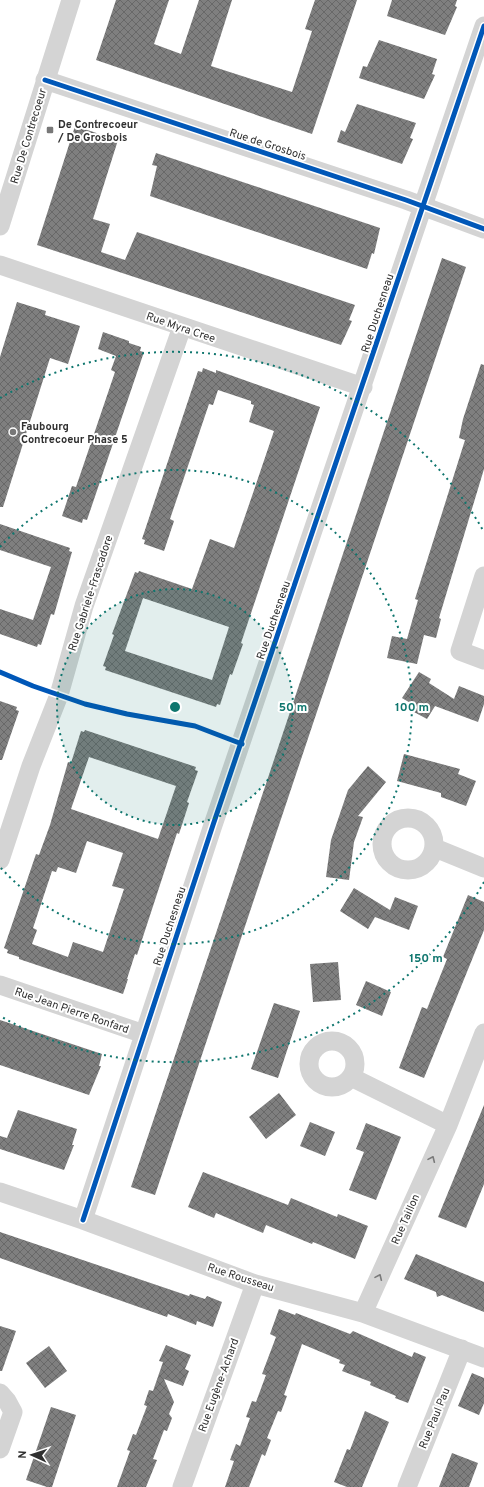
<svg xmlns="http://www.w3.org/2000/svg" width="484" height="1487" font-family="Overpass,sans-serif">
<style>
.building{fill:url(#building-cross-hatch);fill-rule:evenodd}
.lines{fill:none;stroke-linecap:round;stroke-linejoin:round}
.street{stroke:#d4d4d4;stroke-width:19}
.cycleway-casing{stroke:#fff;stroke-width:8}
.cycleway{stroke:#0057b8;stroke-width:5}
.oneway{stroke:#7a7a7a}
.ring{fill:none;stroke:#0f766e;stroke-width:2;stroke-dasharray:2 4}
.poi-dot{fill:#787878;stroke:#fff;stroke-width:1.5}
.labels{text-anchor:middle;stroke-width:4;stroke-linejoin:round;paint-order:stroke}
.poi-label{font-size:11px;font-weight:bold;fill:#303030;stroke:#fff;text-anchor:start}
.street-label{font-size:11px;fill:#303030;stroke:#fff}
.centre{fill:#0f766e;stroke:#fff;stroke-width:2}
.ring-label{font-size:12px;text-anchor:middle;font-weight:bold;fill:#0f766e;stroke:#fff;stroke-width:4;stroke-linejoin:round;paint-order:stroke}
</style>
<defs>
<pattern id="building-cross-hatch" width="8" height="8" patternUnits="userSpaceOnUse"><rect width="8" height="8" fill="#7f7f7f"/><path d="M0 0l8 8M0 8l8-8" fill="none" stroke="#686868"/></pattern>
</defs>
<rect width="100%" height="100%" fill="#fff"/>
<path class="building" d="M 116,0 L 169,0 L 154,44 L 181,54 L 199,0 L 232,0 L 211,66 L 292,92 L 312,31 L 305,29 L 315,0 L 357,0 L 312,134 L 96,60 Z
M 392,0 L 457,0 L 455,6 L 457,7 L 445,35 L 387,16 Z
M 379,40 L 437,59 L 432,74 L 435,75 L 424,99 L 359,78 L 363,66 L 367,67 Z
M 357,104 L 416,123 L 410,138 L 413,139 L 402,164 L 337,142 L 341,130 L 345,132 Z
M 75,126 L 118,140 L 93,219 L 110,224 L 101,252 L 125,260 L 137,232 L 355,305 L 349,320 L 352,321 L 341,345 L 37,245 Z
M 156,153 L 380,228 L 374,254 L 372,253 L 367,269 L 150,196 L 157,166 L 152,165 Z
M 442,258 L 466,267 L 155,1195 L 131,1187 Z
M 17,302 L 46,311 L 45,315 L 80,326 L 68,364 L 50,358 L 3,507 L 0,507 L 0,357 Z
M 103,332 L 129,341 L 129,343 L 141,347 L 140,351 L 144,352 L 87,520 L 83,519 L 82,523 L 62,516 L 72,486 L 76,487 L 115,372 L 111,370 L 116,356 L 98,349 Z
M 481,364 L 484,365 L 484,469 L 439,618 L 441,619 L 436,638 L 424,635 L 417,664 L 387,658 L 392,636 L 407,639 L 418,600 L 415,599 L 465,440 L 459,438 L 463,419 Z
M 203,368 L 216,373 L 216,370 L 320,407 L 241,643 L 243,644 L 232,675 L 230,674 L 220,705 L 217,704 L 216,707 L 105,670 L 106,667 L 103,666 L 114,635 L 112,634 L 135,572 L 138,573 L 139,571 L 192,589 L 210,539 L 234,548 L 252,496 L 274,431 L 249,422 L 254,405 L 251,404 L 251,401 L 218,390 L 213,405 L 209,404 L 170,519 L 174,521 L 164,551 L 144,544 L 145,540 L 142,539 L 198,371 L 202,372 ZM 143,598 L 229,627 L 212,680 L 125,651 Z
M 0,524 L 70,548 L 69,551 L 72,552 L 54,615 L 51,614 L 41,645 L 38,644 L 37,647 L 0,634 L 0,609 L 33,620 L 51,567 L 0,550 Z
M 419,672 L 431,679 L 429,683 L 454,699 L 459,686 L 484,696 L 484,704 L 478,722 L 435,706 L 427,719 L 414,712 L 417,707 L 402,698 Z
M 0,701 L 17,707 L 16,710 L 19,711 L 2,760 L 0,760 Z
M 85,730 L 196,767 L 195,770 L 198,771 L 187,802 L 189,803 L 179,834 L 177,833 L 137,955 L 135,954 L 127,979 L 128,979 L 123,994 L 19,959 L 19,957 L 7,953 L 8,950 L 4,948 L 36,854 L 39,855 L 50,825 L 68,762 L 71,763 L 81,731 L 84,732 ZM 89,757 L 176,786 L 158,839 L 71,809 ZM 87,841 L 123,853 L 112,886 L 124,889 L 103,952 L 73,942 L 68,957 L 32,944 L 37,930 L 33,928 L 52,871 L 56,872 L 58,867 L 76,873 Z
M 404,754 L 460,769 L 458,774 L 476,781 L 466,806 L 441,797 L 441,793 L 397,781 Z
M 368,766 L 386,782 L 358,816 L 363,817 L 354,842 L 349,880 L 326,877 L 331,840 L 348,790 Z
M 354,888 L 390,910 L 395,897 L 418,906 L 409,930 L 375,917 L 368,929 L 340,911 Z
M 468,895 L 484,902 L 484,930 L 424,1078 L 399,1068 L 422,1007 L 427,1009 L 447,959 L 443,957 Z
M 338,962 L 341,1000 L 313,1002 L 310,964 Z
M 366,981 L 391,992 L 382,1016 L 356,1005 Z
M 274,1003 L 300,1011 L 278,1078 L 251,1069 Z
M 0,1020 L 102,1054 L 99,1066 L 101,1066 L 89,1095 L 0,1065 Z
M 279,1093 L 296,1115 L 266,1139 L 249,1117 Z
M 484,1105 L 484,1184 L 466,1228 L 438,1217 Z
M 18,1110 L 77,1129 L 72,1145 L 74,1145 L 64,1170 L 0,1149 L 0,1136 L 7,1138 Z
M 310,1122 L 335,1132 L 325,1156 L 300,1146 Z
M 366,1123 L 401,1137 L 376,1200 L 349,1190 L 364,1152 L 356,1149 Z
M 203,1172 L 288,1205 L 291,1198 L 337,1217 L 338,1214 L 368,1226 L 355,1259 L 313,1242 L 312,1244 L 266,1225 L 263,1233 L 216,1213 L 214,1218 L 188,1207 Z
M 0,1232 L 189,1296 L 190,1294 L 205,1299 L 207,1296 L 222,1302 L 213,1327 L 197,1321 L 196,1325 L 168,1314 L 167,1317 L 0,1258 Z
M 416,1254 L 484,1282 L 484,1312 L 442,1295 L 437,1297 L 436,1292 L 404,1279 Z
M 279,1309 L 295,1315 L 296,1313 L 350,1334 L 353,1331 L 412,1357 L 414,1352 L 426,1357 L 408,1403 L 395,1398 L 396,1396 L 370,1385 L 371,1382 L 342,1371 L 345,1365 L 339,1363 L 340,1360 L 302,1344 L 284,1395 L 287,1396 L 281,1412 L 278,1411 L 267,1438 L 271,1440 L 265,1456 L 262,1454 L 249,1487 L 225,1487 L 234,1461 L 230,1460 L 236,1444 L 240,1446 L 250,1418 L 246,1417 L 252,1401 L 256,1402 L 266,1375 L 262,1374 L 276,1337 L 270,1334 Z
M 0,1326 L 16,1331 L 2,1371 L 0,1371 Z
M 166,1345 L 191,1355 L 185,1369 L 189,1371 L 183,1386 L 164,1379 L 174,1402 L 169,1414 L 172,1418 L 167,1431 L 164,1430 L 153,1459 L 157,1460 L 146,1487 L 117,1487 L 130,1451 L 127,1450 L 133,1434 L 136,1435 L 147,1406 L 144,1405 L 149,1390 L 153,1391 L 163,1362 L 159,1361 Z
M 49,1346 L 67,1371 L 45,1388 L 26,1363 Z
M 472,1373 L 484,1378 L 484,1403 L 479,1415 L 458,1406 Z
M 51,1407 L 76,1415 L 52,1487 L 47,1487 L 26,1480 Z
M 365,1411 L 389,1422 L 362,1487 L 347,1487 L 334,1482 L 347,1449 L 350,1450 Z
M 452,1453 L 478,1463 L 469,1487 L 439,1487 Z"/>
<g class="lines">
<path class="street" d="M 45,80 L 406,200 L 484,229
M 0,226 L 71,0
M 0,265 L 363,387
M 484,576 L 460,651 L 484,660
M382 844a26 26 0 1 1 52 0a26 26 0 1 1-52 0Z
M 435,848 L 484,868
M 0,860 L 31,766 L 59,695 L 84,606 L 182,327
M 0,985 L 144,1034
M309 1064a23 23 0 1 1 46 0a23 23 0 1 1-46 0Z
M 351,1077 L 448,1125
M 0,1192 L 83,1220 L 255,1284 L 363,1313 L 484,1358
M 83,1220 L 213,825 L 484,26
M 363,1313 L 448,1125 L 484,1033
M 0,1393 L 7,1401 L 13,1412 L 0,1449
M 182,1487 L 255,1284
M 407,1487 L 462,1349"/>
<g class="cycleway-casing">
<path id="cycleway" d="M 45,80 L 406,200 L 484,229
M 0,672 L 33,686 L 85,704 L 127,714 L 195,726 L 242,744
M 83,1220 L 213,825 L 484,26"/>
</g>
<use href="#cycleway" class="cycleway"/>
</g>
<defs><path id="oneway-chevron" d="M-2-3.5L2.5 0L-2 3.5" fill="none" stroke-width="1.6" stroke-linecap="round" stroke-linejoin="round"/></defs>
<g class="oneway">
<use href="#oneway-chevron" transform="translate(432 1159) rotate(-66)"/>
<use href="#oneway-chevron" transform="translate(379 1277) rotate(-66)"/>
</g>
<circle cx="175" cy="707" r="118" fill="#0f766e" fill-opacity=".12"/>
<g class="ring">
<circle cx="175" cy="707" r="118"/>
<path d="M0 547A237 237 0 1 1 0 867"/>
<path d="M484 882A355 355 0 0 1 0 1016M0 398A355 355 0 0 1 484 532"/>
</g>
<g class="poi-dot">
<rect x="46" y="126" width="8" height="8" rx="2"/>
<circle cx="13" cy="432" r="4"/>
</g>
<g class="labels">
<g class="poi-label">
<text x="58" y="128">De Contrecoeur<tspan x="58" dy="13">/ De Grosbois</tspan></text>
<text x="21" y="430">Faubourg<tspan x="21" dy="13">Contrecoeur Phase 5</tspan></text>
</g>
<g class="street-label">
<text transform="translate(28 136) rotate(-73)" y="4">Rue De Contrecoeur</text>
<text transform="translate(268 144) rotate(18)" y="4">Rue de Grosbois</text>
<text transform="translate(377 313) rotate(-72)" y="4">Rue Duchesneau</text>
<text transform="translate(181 327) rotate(19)" y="4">Rue Myra Cree</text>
<text transform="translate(90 593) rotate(-72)" y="4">Rue Gabriele-Frascadore</text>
<text transform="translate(273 620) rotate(-71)" y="4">Rue Duchesneau</text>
<text transform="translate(169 926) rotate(-72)" y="4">Rue Duchesneau</text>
<text transform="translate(72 1010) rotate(19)" y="4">Rue Jean Pierre Ronfard</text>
<text transform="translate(405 1219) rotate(-66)" y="4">Rue Taillon</text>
<text transform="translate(241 1277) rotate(18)" y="4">Rue Rousseau</text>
<text transform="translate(218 1385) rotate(-70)" y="4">Rue Eugène-Achard</text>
<text transform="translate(434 1418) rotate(-68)" y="4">Rue Paul Pau</text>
</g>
</g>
<circle cx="175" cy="707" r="6" class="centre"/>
<g class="ring-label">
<text x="293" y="711">50 m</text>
<text x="412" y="711">100 m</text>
<text x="426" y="962">150 m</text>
</g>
<g transform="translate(32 1455) rotate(273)" stroke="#ffffff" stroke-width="3" paint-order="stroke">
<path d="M0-3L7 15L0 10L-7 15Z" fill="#303030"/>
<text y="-6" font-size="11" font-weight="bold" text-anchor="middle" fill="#303030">N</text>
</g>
</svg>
